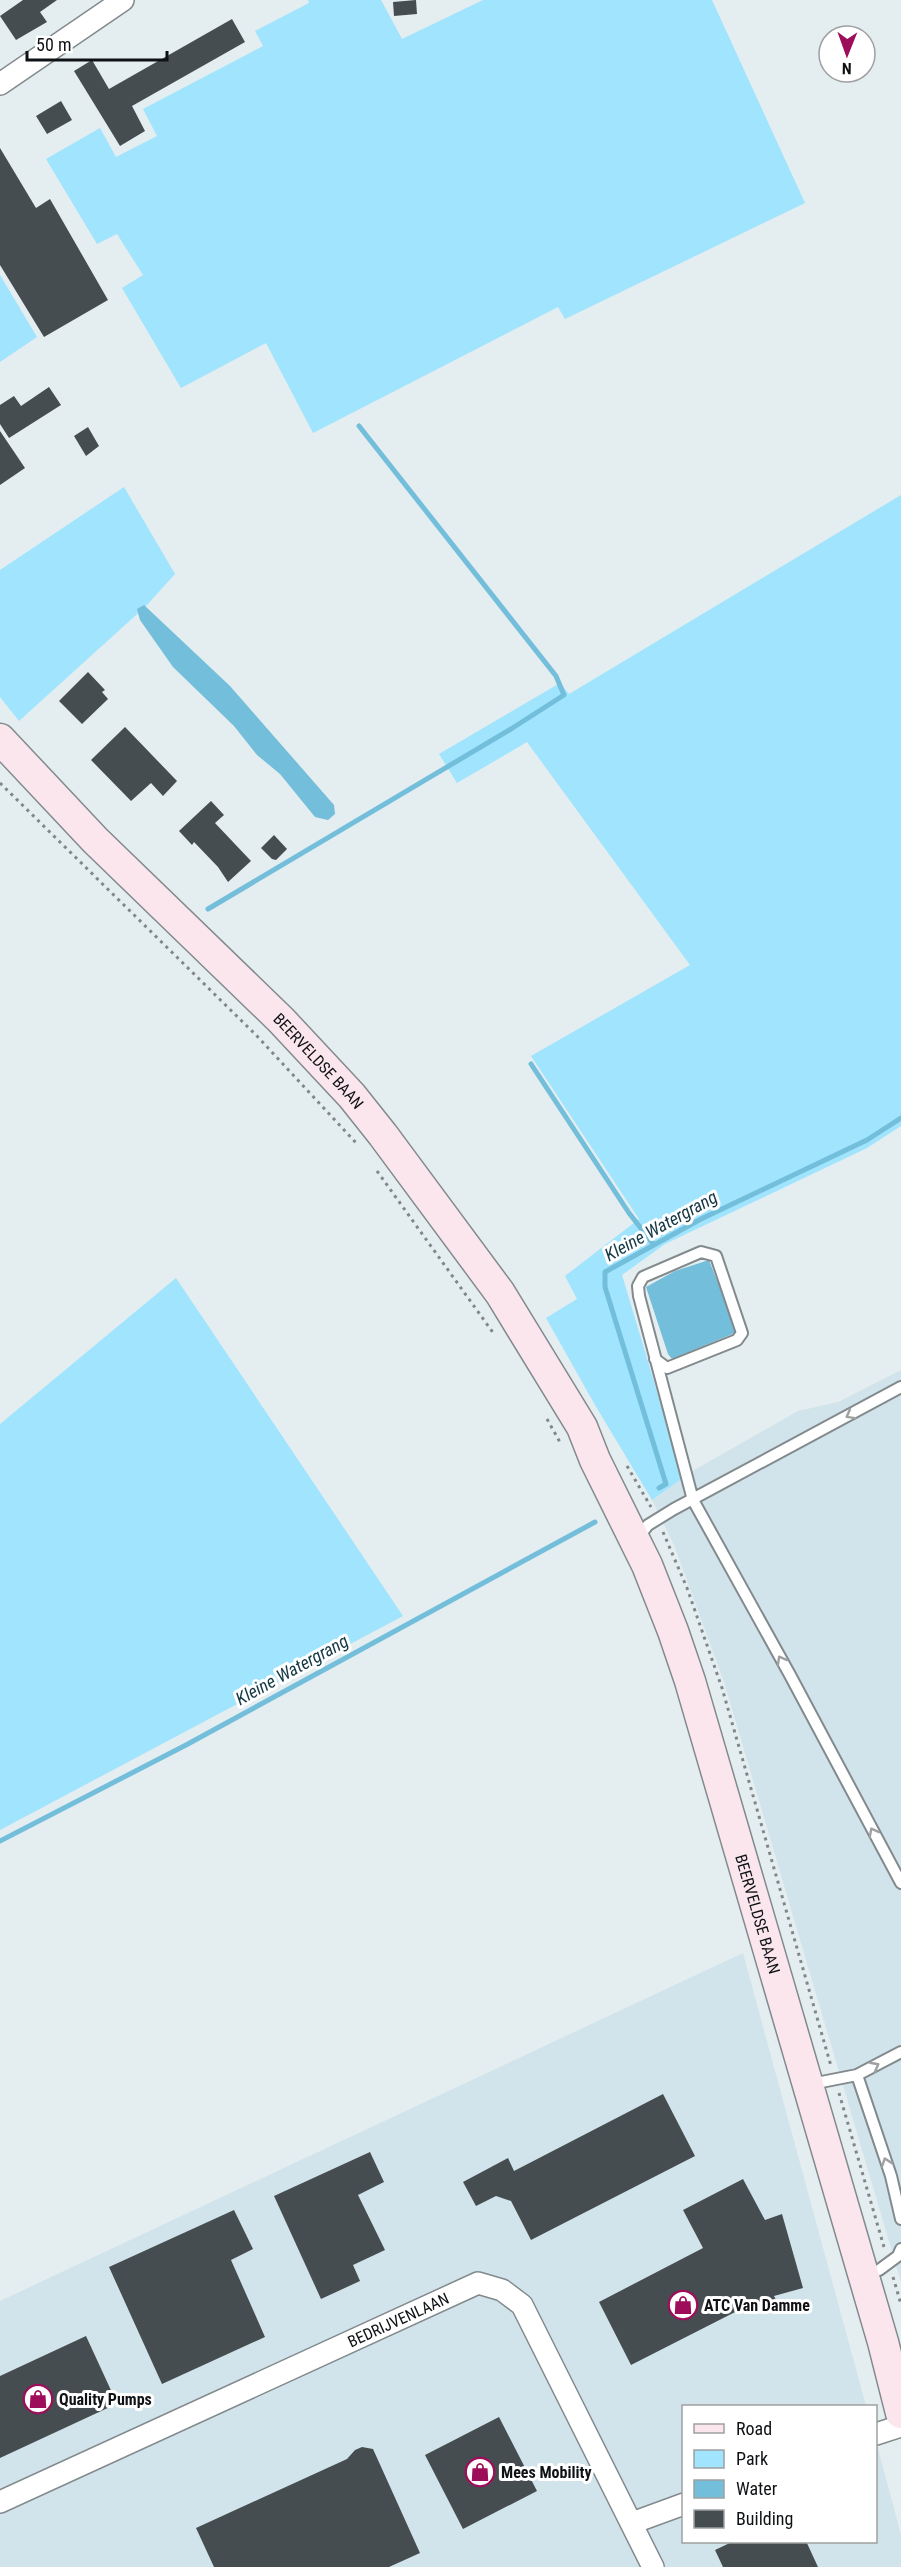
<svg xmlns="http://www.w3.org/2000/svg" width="901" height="2567" font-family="'Roboto Condensed',sans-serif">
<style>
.built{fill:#d2e4eb}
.green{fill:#a0e4fe}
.water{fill:#73beda}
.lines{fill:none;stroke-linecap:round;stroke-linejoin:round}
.stream{stroke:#73beda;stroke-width:5}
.building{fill:#464d50}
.service-casing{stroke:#828a8d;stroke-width:14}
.minor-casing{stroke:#828a8d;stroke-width:24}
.secondary-casing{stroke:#828a8d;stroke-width:33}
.path{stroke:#808789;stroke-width:3;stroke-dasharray:3 4.5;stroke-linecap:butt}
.service{stroke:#fff;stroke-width:10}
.minor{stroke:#fff;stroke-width:21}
.secondary{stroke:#fce6ee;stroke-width:30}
.oneway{stroke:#9fa0a1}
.labels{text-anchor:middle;stroke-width:6;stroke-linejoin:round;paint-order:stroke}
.street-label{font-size:16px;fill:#0f1214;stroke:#fff}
.poi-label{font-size:16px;font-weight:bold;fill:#0f1214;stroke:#fff;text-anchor:start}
.water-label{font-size:18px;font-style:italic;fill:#153945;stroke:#fff}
</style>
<rect width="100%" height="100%" fill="#e4edf0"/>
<path class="built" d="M 901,1370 L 901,2282 L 724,1682 L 674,1545 L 652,1500 L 696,1469 L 798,1411 L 838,1402 Z
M 743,1953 L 866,2406 L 684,2406 L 684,2542 L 876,2542 L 876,2441 L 901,2535 L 901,2567 L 0,2567 L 0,2301 Z"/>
<path class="green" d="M 308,0 L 381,0 L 402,39 L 483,0 L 712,0 L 805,203 L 565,319 L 558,307 L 313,433 L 266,343 L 181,388 L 122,288 L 143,275 L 117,234 L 97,244 L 46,159 L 100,128 L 116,157 L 157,136 L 143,109 L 263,46 L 255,31 L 309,3 Z
M 0,275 L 37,337 L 0,362 Z
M 124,487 L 175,574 L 146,606 L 19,721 L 0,697 L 0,570 Z
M 901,495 L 901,1126 L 867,1148 L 665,1244 L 622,1275 L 683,1478 L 652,1500 L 595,1405 L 546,1318 L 577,1299 L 565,1276 L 639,1219 L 531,1056 L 690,965 L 527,742 L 457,783 L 439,754 L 560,683 L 569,694 Z
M 176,1278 L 403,1616 L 0,1830 L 0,1424 Z"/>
<path class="water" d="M 144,605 L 230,686 L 334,805 L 335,814 L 328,820 L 315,817 L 280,774 L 257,755 L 234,726 L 173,667 L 140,620 L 137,609 Z
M 709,1260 L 737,1332 L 672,1359 L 668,1354 L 646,1287 L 675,1271 Z"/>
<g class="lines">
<path class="stream" d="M 208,909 L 511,729 L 564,695 L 556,676 L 359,426
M 531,1064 L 629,1213 L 654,1245
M 659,1488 L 666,1484 L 605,1287 L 605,1272 L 701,1219 L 867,1140 L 901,1118
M 0,1841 L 186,1745 L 595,1522"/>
</g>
<path class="building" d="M 23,0 L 57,0 L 40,12 L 47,22 L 16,40 L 0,16 Z
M 416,0 L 417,14 L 394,16 L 393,2 Z
M 232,19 L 245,42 L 132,106 L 145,131 L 120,146 L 74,71 L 92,60 L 109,89 Z
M 61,101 L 72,120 L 47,134 L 36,116 Z
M 0,148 L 36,208 L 50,199 L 108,300 L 44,337 L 0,265 Z
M 49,387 L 61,405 L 9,438 L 0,424 L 0,405 L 14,396 L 21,406 Z
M 88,427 L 99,446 L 86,456 L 74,436 Z
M 0,431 L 25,468 L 0,485 Z
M 88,672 L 105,690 L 102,692 L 108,699 L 82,724 L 59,701 Z
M 125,727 L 177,781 L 163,796 L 151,783 L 131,801 L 91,760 Z
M 211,801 L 224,815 L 215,823 L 251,861 L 228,882 L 218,867 L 194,842 L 192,845 L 179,831 Z
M 274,835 L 287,849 L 276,860 L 272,859 L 261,848 Z
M 663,2094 L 695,2156 L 531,2240 L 511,2201 L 496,2196 L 476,2206 L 463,2182 L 508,2158 L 514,2171 Z
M 370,2152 L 384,2182 L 358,2195 L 385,2250 L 353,2265 L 360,2281 L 321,2299 L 274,2196 Z
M 743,2179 L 765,2220 L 782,2214 L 803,2288 L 774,2296 L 776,2300 L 746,2314 L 743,2308 L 631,2365 L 599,2302 L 703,2248 L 683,2210 Z
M 234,2210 L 253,2249 L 231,2260 L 265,2337 L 162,2384 L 109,2267 Z
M 86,2336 L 115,2399 L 112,2406 L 0,2458 L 0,2376 Z
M 499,2417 L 537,2491 L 463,2529 L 425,2455 Z
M 362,2447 L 373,2449 L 420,2553 L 389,2567 L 214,2567 L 196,2528 L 347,2459 L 355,2450 Z
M 734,2541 L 806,2541 L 818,2567 L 723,2567 L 715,2550 Z"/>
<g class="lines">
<g class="service-casing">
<path id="service" d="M 655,1359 L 667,1368 L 737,1340 L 742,1333 L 716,1256 L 701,1252 L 643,1277 L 638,1286 L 639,1296 L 693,1500 L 790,1675 L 901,1883
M 637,1539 L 648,1525 L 674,1509 L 901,1387
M 857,2075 L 891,2176 L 901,2219
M 811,2084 L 857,2075 L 901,2052
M 879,2270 L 898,2256 L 901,2249"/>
</g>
<g class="minor-casing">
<g id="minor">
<path d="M 0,84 L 123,0"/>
<path d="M 876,2434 L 901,2426"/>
<path id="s1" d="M 0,2502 L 478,2283 L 502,2290 L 522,2305 L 653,2567"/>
<path d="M 632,2523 L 684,2504"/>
</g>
</g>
<g class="secondary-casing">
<g id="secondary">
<path id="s2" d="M 0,739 L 95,840 L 281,1020 L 352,1096 L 383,1135 L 500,1293 L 582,1427 L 595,1460 L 647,1565 L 673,1631 L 690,1681 L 883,2342 L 901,2413"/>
</g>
</g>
<path class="path" d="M 0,783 L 256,1035 L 357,1144
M 377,1171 L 494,1334
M 547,1419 L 561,1444
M 627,1466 L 651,1507
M 663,1532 L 687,1588 L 722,1688 L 831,2066
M 839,2093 L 884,2247
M 893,2277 L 901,2304"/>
<use href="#service" class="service"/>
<use href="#minor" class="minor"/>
<use href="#secondary" class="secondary"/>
</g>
<defs><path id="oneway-chevron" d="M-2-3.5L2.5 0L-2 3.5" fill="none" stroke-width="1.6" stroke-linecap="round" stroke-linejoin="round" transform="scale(1.5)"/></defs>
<g class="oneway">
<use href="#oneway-chevron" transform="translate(850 1415) rotate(151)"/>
<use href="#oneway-chevron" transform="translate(781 1660) rotate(-119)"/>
<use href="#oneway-chevron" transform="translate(873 1832) rotate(-118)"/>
<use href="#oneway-chevron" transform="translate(875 2066) rotate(-28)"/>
<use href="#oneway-chevron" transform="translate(886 2162) rotate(-109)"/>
</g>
<defs>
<g id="shop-ring" transform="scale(1.5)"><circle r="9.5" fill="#fff" stroke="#9d0d5a" stroke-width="1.5"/><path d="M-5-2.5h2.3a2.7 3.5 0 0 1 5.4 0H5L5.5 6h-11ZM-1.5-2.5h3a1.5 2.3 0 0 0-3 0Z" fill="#9d0d5a"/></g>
</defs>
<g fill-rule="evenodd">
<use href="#shop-ring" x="683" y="2305"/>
<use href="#shop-ring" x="38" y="2399"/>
<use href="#shop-ring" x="480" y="2472"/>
</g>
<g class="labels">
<g class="street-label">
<text dy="6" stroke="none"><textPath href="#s2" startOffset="453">BEERVELDSE BAAN</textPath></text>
<text dy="6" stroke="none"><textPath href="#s2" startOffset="1424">BEERVELDSE BAAN</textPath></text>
<text dy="6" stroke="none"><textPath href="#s1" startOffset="438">BEDRIJVENLAAN</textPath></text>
</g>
<g class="poi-label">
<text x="704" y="2311">ATC Van Damme</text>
<text x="59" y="2405">Quality Pumps</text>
<text x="501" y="2478">Mees Mobility</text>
</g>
<g class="water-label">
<text transform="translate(661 1226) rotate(-29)" y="6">Kleine Watergrang</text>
<text transform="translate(292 1670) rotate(-29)" y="6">Kleine Watergrang</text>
</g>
</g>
<rect x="682" y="2405" width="195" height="138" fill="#ffffff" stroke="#9fa0a1" stroke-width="1.5"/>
<rect x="694" y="2424" width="30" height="9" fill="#fce6ee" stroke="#9fa0a1" stroke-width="1.5"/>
<text x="736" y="2435" font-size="18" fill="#0f1214">Road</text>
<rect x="694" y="2450" width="30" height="18" fill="#a0e4fe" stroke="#9fa0a1" stroke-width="1.5"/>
<text x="736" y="2465" font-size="18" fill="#0f1214">Park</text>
<rect x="694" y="2480" width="30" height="18" fill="#73beda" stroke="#9fa0a1" stroke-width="1.5"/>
<text x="736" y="2495" font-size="18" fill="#0f1214">Water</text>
<rect x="694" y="2510" width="30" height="18" fill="#464d50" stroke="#9fa0a1" stroke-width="1.5"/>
<text x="736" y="2525" font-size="18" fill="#0f1214">Building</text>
<g transform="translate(847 54) rotate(181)"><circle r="28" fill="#ffffff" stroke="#9fa0a1" stroke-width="1.5"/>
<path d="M0-4.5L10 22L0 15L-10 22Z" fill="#9d0d5a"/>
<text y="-9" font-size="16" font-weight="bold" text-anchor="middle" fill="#0f1214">N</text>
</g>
<path d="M27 51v9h140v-9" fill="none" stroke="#0f1214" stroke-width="3"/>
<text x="36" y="51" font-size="18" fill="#0f1214" stroke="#ffffff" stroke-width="4.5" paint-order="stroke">50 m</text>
</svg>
